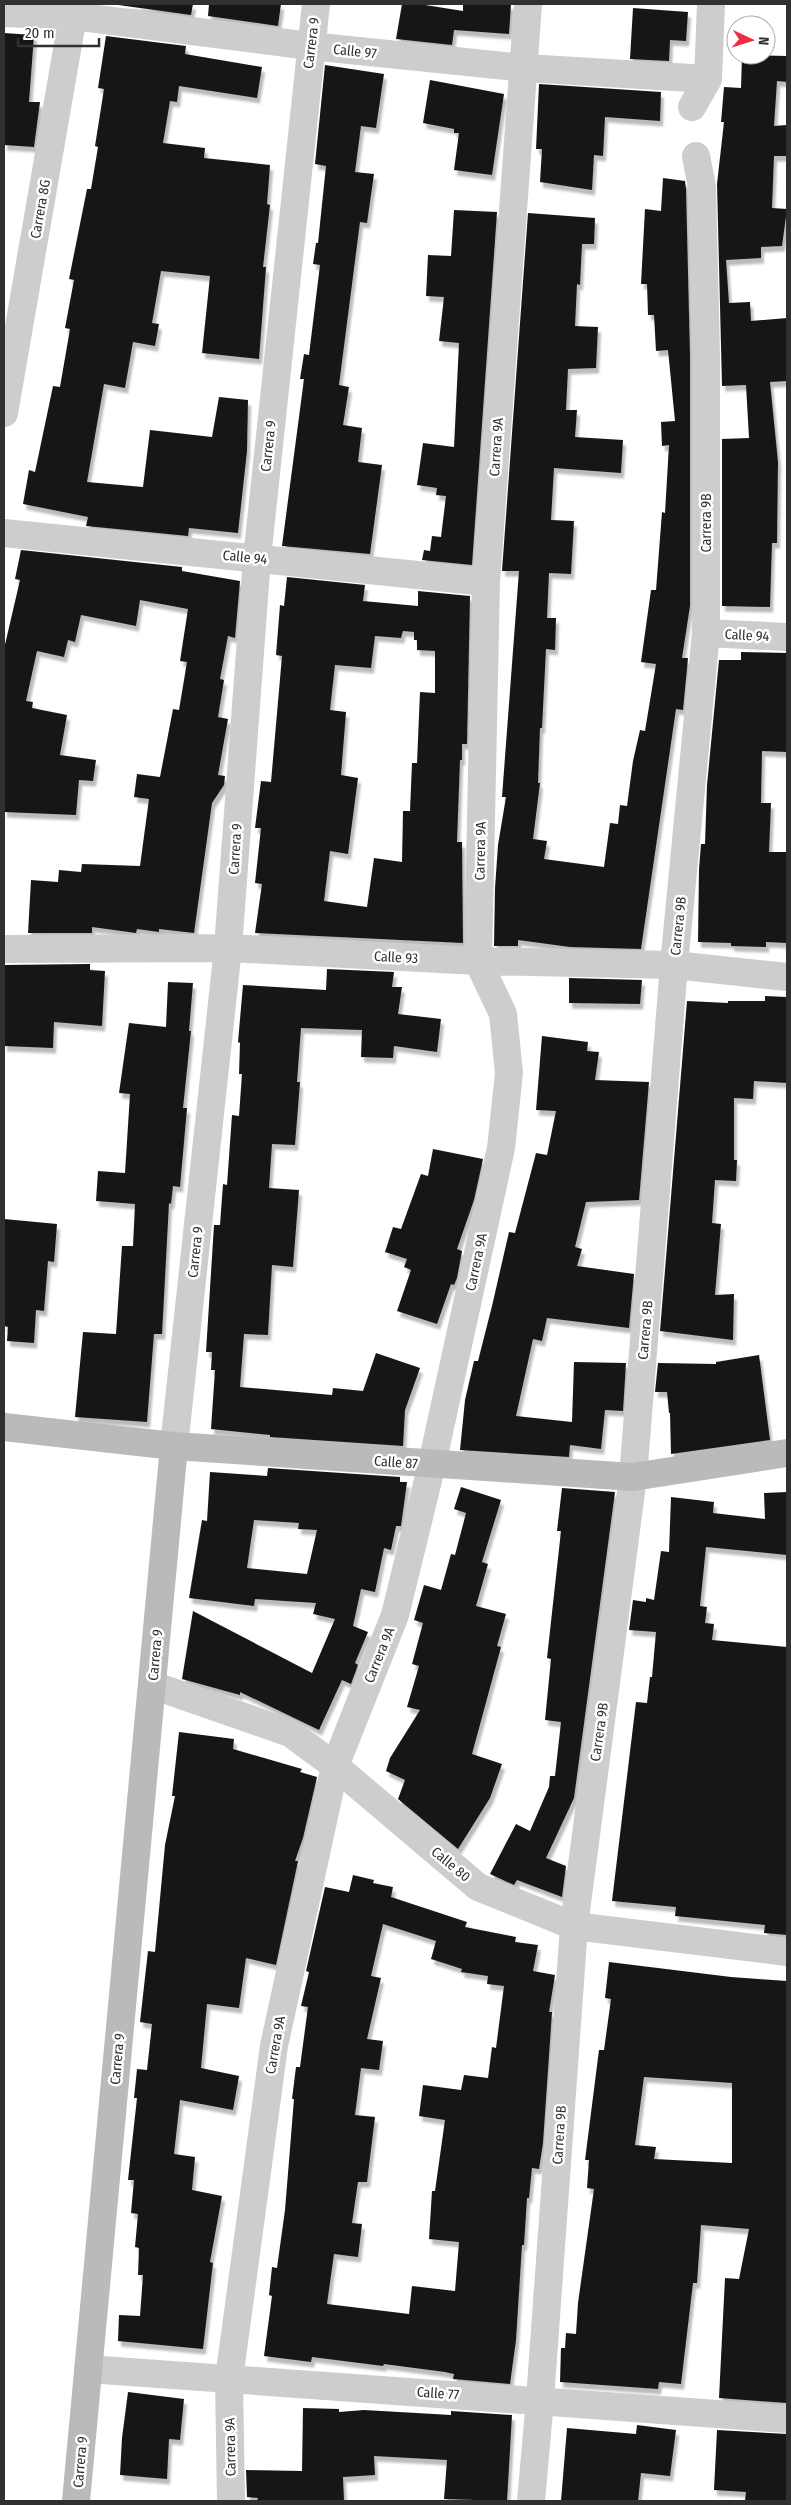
<svg xmlns="http://www.w3.org/2000/svg" width="791" height="2505" font-family="'Fira Sans Condensed',sans-serif">
<style>
.building{fill:#171717;fill-rule:evenodd;filter:url(#shadow)}
.lines{fill:none;stroke-linecap:round;stroke-linejoin:round}
.street{stroke:#cdcdcd;stroke-width:28}
.secondary{stroke:#bababa;stroke-width:28}
.labels{text-anchor:middle;stroke-width:5;stroke-linejoin:round;paint-order:stroke}
.street-label{font-size:14px;fill:#303030;stroke:#fff}
</style>
<defs>
<filter id="shadow"><feDropShadow dx="3" dy="5.5" stdDeviation="1" flood-color="#0004"/></filter>
</defs>
<rect width="100%" height="100%" fill="#fff"/>
<path class="building" d="M 111,4 L 193,4 L 191,15 Z
M 209,4 L 281,4 L 278,26 L 208,16 Z
M 402,4 L 419,4 L 463,11 L 463,4 L 511,4 L 509,34 L 454,30 L 452,45 L 396,39 Z
M 633,8 L 688,12 L 686,41 L 670,40 L 669,61 L 630,59 Z
M 4,33 L 34,35 L 29,102 L 40,102 L 34,147 L 4,145 Z
M 106,36 L 186,46 L 185,54 L 262,67 L 257,98 L 179,86 L 177,102 L 170,101 L 163,143 L 205,148 L 204,158 L 270,165 L 267,204 L 270,205 L 263,267 L 266,267 L 259,359 L 202,353 L 210,276 L 161,271 L 152,323 L 159,324 L 155,346 L 133,342 L 125,388 L 104,384 L 87,482 L 143,487 L 150,430 L 212,437 L 219,397 L 248,400 L 247,451 L 238,533 L 189,528 L 188,536 L 86,526 L 88,517 L 23,504 L 29,470 L 35,472 L 53,386 L 60,387 L 70,329 L 65,328 L 74,280 L 69,279 L 87,189 L 91,189 L 98,147 L 95,146 L 104,89 L 98,88 Z
M 742,55 L 787,56 L 787,82 L 777,81 L 774,126 L 787,125 L 787,156 L 774,156 L 772,208 L 787,209 L 782,246 L 761,247 L 761,258 L 726,260 L 729,303 L 750,302 L 751,321 L 787,318 L 787,381 L 770,382 L 778,462 L 777,543 L 772,543 L 770,607 L 722,606 L 722,439 L 749,438 L 746,385 L 722,386 L 717,184 L 724,122 L 721,122 L 724,87 L 741,88 Z
M 325,65 L 384,74 L 376,128 L 361,126 L 355,172 L 374,174 L 367,223 L 360,222 L 339,385 L 349,387 L 343,425 L 362,428 L 358,462 L 382,465 L 370,554 L 282,546 L 304,379 L 300,379 L 304,354 L 309,355 L 320,265 L 313,264 L 316,243 L 318,243 L 326,166 L 315,164 Z
M 430,80 L 504,94 L 492,175 L 454,170 L 459,133 L 454,133 L 454,129 L 423,123 Z
M 539,84 L 661,92 L 660,121 L 605,117 L 603,156 L 594,155 L 592,190 L 540,182 L 542,149 L 536,149 Z
M 663,178 L 685,181 L 686,189 L 690,355 L 690,606 L 682,658 L 688,658 L 683,710 L 676,709 L 641,949 L 570,947 L 518,940 L 518,946 L 494,946 L 495,888 L 498,845 L 506,797 L 502,797 L 519,571 L 502,571 L 528,213 L 595,218 L 594,244 L 582,244 L 580,285 L 577,284 L 575,326 L 598,327 L 596,368 L 568,369 L 566,410 L 577,410 L 575,437 L 623,440 L 621,473 L 554,468 L 551,520 L 574,521 L 571,574 L 549,573 L 547,618 L 556,618 L 555,650 L 546,649 L 542,728 L 540,728 L 538,783 L 540,783 L 533,839 L 547,841 L 544,859 L 604,867 L 610,823 L 618,824 L 620,805 L 627,806 L 633,761 L 640,730 L 645,731 L 656,664 L 641,662 L 651,590 L 656,590 L 662,512 L 665,513 L 669,445 L 662,446 L 661,422 L 675,421 L 668,350 L 656,351 L 654,315 L 648,315 L 647,284 L 641,284 L 645,209 L 661,211 Z
M 454,210 L 497,212 L 472,565 L 422,560 L 424,550 L 430,551 L 432,536 L 441,537 L 446,496 L 436,495 L 437,488 L 417,485 L 423,443 L 454,447 L 459,343 L 439,341 L 444,297 L 426,296 L 428,255 L 451,256 Z
M 21,550 L 182,567 L 182,571 L 240,581 L 235,638 L 228,636 L 220,679 L 224,680 L 218,717 L 228,719 L 218,775 L 225,776 L 224,785 L 212,803 L 194,933 L 159,929 L 159,932 L 137,929 L 136,933 L 92,927 L 92,933 L 28,933 L 31,880 L 58,882 L 59,870 L 81,872 L 82,864 L 140,866 L 149,799 L 134,797 L 137,774 L 160,777 L 173,709 L 179,710 L 187,662 L 180,661 L 188,609 L 140,600 L 136,626 L 81,615 L 75,642 L 68,640 L 64,657 L 37,651 L 26,701 L 33,702 L 32,708 L 67,715 L 60,755 L 96,760 L 93,781 L 79,780 L 76,815 L 4,812 L 4,649 L 20,580 L 15,579 Z
M 287,577 L 365,585 L 363,601 L 418,606 L 418,591 L 470,596 L 467,744 L 462,744 L 462,760 L 460,760 L 457,842 L 462,842 L 463,943 L 255,933 L 262,884 L 255,883 L 261,828 L 255,828 L 261,781 L 271,782 L 282,656 L 276,655 L 280,605 L 284,606 ZM 403,631 L 414,632 L 414,640 L 417,640 L 417,650 L 435,651 L 435,693 L 420,692 L 417,763 L 412,763 L 410,811 L 403,811 L 402,862 L 374,858 L 367,907 L 324,901 L 330,851 L 348,854 L 358,778 L 341,775 L 346,712 L 330,710 L 335,665 L 371,668 L 375,636 L 401,638 Z
M 741,652 L 787,653 L 787,752 L 762,751 L 761,803 L 771,803 L 769,852 L 787,852 L 787,943 L 766,942 L 766,947 L 731,946 L 731,943 L 698,942 L 699,869 L 701,844 L 705,844 L 707,785 L 719,660 L 741,660 Z
M 90,964 L 90,970 L 105,971 L 102,1026 L 54,1022 L 53,1048 L 4,1046 L 4,965 Z
M 327,969 L 394,972 L 392,987 L 402,987 L 398,1014 L 441,1019 L 437,1052 L 394,1046 L 393,1058 L 361,1057 L 362,1030 L 301,1028 L 297,1082 L 300,1082 L 295,1145 L 272,1144 L 269,1188 L 299,1190 L 293,1267 L 272,1265 L 268,1335 L 244,1334 L 240,1387 L 332,1395 L 333,1388 L 363,1391 L 376,1353 L 420,1368 L 405,1410 L 403,1446 L 270,1437 L 270,1435 L 211,1429 L 215,1370 L 211,1370 L 212,1352 L 206,1352 L 214,1225 L 220,1225 L 223,1184 L 227,1185 L 232,1115 L 239,1116 L 242,1074 L 239,1074 L 240,1043 L 238,1042 L 243,985 L 326,990 Z
M 569,978 L 642,980 L 640,1004 L 569,1003 Z
M 168,982 L 193,983 L 189,1031 L 191,1031 L 183,1108 L 187,1108 L 180,1187 L 173,1186 L 171,1204 L 169,1203 L 162,1334 L 154,1334 L 147,1422 L 75,1417 L 83,1332 L 116,1334 L 122,1246 L 133,1246 L 135,1204 L 96,1201 L 98,1171 L 125,1173 L 130,1094 L 119,1093 L 129,1023 L 166,1027 Z
M 765,996 L 787,997 L 787,1083 L 754,1081 L 753,1099 L 734,1098 L 734,1160 L 737,1160 L 736,1181 L 715,1180 L 712,1223 L 721,1224 L 715,1295 L 734,1294 L 733,1340 L 660,1331 L 687,1001 L 728,1003 L 728,1001 L 765,1001 Z
M 542,1036 L 588,1042 L 587,1051 L 599,1052 L 595,1080 L 649,1082 L 639,1200 L 586,1202 L 575,1247 L 582,1249 L 577,1266 L 634,1274 L 629,1328 L 547,1318 L 542,1341 L 533,1339 L 516,1416 L 572,1422 L 574,1362 L 626,1363 L 623,1411 L 605,1410 L 601,1449 L 570,1445 L 569,1457 L 460,1450 L 465,1400 L 474,1361 L 478,1361 L 492,1306 L 509,1232 L 515,1233 L 536,1153 L 547,1155 L 556,1111 L 536,1110 Z
M 433,1149 L 483,1159 L 474,1200 L 457,1249 L 462,1251 L 457,1278 L 454,1285 L 451,1284 L 437,1324 L 397,1311 L 411,1270 L 404,1267 L 407,1259 L 385,1252 L 393,1227 L 401,1229 L 421,1174 L 428,1176 Z
M 4,1219 L 57,1224 L 54,1262 L 48,1261 L 44,1311 L 36,1310 L 34,1343 L 7,1341 L 8,1327 L 4,1326 Z
M 759,1355 L 770,1440 L 671,1454 L 670,1413 L 669,1413 L 667,1392 L 655,1392 L 658,1363 L 716,1364 L 716,1362 Z
M 268,1468 L 400,1477 L 400,1482 L 407,1482 L 401,1526 L 396,1526 L 391,1550 L 384,1548 L 375,1592 L 361,1589 L 353,1626 L 368,1632 L 355,1663 L 358,1665 L 351,1684 L 342,1680 L 319,1730 L 240,1692 L 240,1695 L 182,1679 L 193,1611 L 312,1673 L 335,1619 L 313,1614 L 316,1603 L 255,1599 L 254,1606 L 189,1598 L 202,1520 L 207,1521 L 210,1472 L 267,1476 ZM 254,1520 L 299,1523 L 298,1529 L 317,1530 L 307,1574 L 247,1568 Z
M 461,1487 L 501,1500 L 482,1562 L 488,1564 L 476,1606 L 506,1614 L 497,1646 L 501,1647 L 472,1754 L 502,1764 L 490,1798 L 458,1849 L 398,1799 L 405,1780 L 386,1771 L 390,1758 L 420,1710 L 407,1707 L 419,1666 L 412,1664 L 423,1623 L 414,1620 L 424,1585 L 441,1590 L 451,1554 L 455,1555 L 466,1513 L 454,1509 Z
M 562,1488 L 615,1492 L 574,1798 L 546,1858 L 566,1866 L 562,1897 L 517,1880 L 514,1885 L 490,1874 L 516,1824 L 530,1831 L 549,1787 L 550,1776 L 555,1776 L 561,1722 L 545,1720 L 551,1659 L 547,1658 L 561,1531 L 557,1531 Z
M 787,1492 L 787,1555 L 706,1547 L 700,1606 L 707,1607 L 705,1623 L 714,1624 L 712,1640 L 787,1647 L 787,1935 L 764,1933 L 765,1925 L 675,1916 L 676,1907 L 612,1901 L 636,1702 L 647,1703 L 650,1677 L 652,1677 L 656,1632 L 629,1630 L 633,1600 L 646,1602 L 646,1598 L 654,1600 L 661,1551 L 669,1552 L 671,1497 L 714,1502 L 713,1513 L 765,1519 L 764,1493 Z
M 179,1732 L 234,1739 L 233,1749 L 302,1769 L 300,1772 L 317,1777 L 303,1838 L 295,1861 L 298,1861 L 276,1965 L 246,1958 L 239,2008 L 207,2004 L 201,2068 L 239,2076 L 233,2110 L 180,2100 L 174,2154 L 195,2157 L 192,2190 L 222,2196 L 210,2262 L 213,2263 L 203,2349 L 118,2341 L 119,2315 L 140,2316 L 143,2275 L 138,2275 L 139,2248 L 135,2247 L 138,2214 L 131,2213 L 134,2180 L 128,2180 L 137,2098 L 134,2098 L 137,2069 L 147,2070 L 152,2024 L 140,2022 L 148,1951 L 155,1952 L 165,1845 L 175,1796 L 172,1796 Z
M 353,1875 L 374,1880 L 373,1883 L 393,1887 L 391,1897 L 467,1922 L 465,1927 L 516,1937 L 515,1942 L 538,1945 L 533,1971 L 555,1975 L 549,2012 L 552,2012 L 543,2143 L 539,2169 L 532,2168 L 529,2198 L 527,2198 L 524,2245 L 522,2245 L 516,2340 L 510,2384 L 453,2379 L 454,2374 L 445,2372 L 384,2364 L 383,2366 L 312,2357 L 311,2362 L 264,2356 L 272,2296 L 269,2295 L 272,2267 L 277,2268 L 285,2210 L 294,2099 L 292,2099 L 296,2067 L 300,2067 L 308,2007 L 301,2006 L 309,1972 L 306,1971 L 325,1887 L 349,1892 ZM 383,1924 L 436,1941 L 431,1959 L 462,1969 L 461,1972 L 488,1976 L 487,1984 L 504,1986 L 496,2048 L 492,2047 L 488,2078 L 464,2075 L 461,2090 L 423,2085 L 419,2116 L 445,2120 L 435,2191 L 432,2191 L 429,2239 L 459,2242 L 455,2291 L 412,2286 L 409,2314 L 327,2304 L 334,2254 L 358,2257 L 362,2224 L 352,2223 L 358,2182 L 367,2182 L 375,2117 L 355,2115 L 361,2068 L 379,2070 L 383,2041 L 367,2039 L 381,1978 L 371,1976 Z
M 609,1962 L 731,1977 L 787,1981 L 787,2403 L 719,2398 L 725,2278 L 739,2279 L 749,2229 L 701,2225 L 697,2283 L 693,2283 L 681,2384 L 659,2382 L 658,2389 L 560,2382 L 561,2348 L 565,2348 L 566,2333 L 576,2334 L 578,2303 L 594,2189 L 587,2188 L 589,2160 L 585,2160 L 599,2050 L 604,2050 L 611,1999 L 605,1998 ZM 644,2077 L 732,2083 L 732,2163 L 654,2159 L 656,2147 L 635,2145 Z
M 128,2392 L 184,2399 L 180,2440 L 169,2439 L 167,2479 L 120,2475 L 122,2438 Z
M 303,2408 L 339,2409 L 339,2412 L 364,2410 L 451,2415 L 451,2411 L 512,2415 L 507,2501 L 444,2499 L 447,2460 L 374,2456 L 375,2475 L 343,2477 L 344,2501 L 257,2501 L 258,2498 L 247,2497 L 246,2470 L 302,2471 Z
M 637,2425 L 676,2430 L 670,2476 L 641,2473 L 638,2501 L 561,2501 L 567,2428 L 636,2434 Z
M 717,2430 L 787,2434 L 787,2501 L 745,2501 L 746,2492 L 714,2490 Z"/>
<g class="lines">
<path class="street" d="M 4,13 L 73,16 L 310,46 L 525,68 L 708,79
M 692,107 L 708,79 L 711,4
M 4,413 L 75,4
M 4,533 L 486,582
M 706,633 L 787,637
M 4,949 L 228,948 L 478,961 L 674,965 L 787,977
M 174,1446 L 228,948 L 257,558 L 316,4
M 152,1685 L 290,1733 L 335,1766 L 478,1887 L 574,1926 L 787,1952
M 88,2369 L 787,2419
M 231,2501 L 229,2379 L 274,2046 L 335,1766 L 395,1615 L 432,1464 L 501,1148 L 509,1073 L 503,1014 L 478,961 L 486,582 L 528,4
M 531,2501 L 540,2400 L 574,1926 L 633,1477 L 674,965 L 706,633 L 706,355 L 702,187 L 696,156"/>
<path class="secondary" d="M 4,1427 L 174,1446 L 633,1477 L 787,1453
M 76,2501 L 174,1446"/>
</g>
<g class="labels">
<g class="street-label">
<text transform="translate(311 43) rotate(-83)" y="5">Carrera 9</text>
<text transform="translate(355 51) rotate(6)" y="5">Calle 97</text>
<text transform="translate(40 209) rotate(-80)" y="5">Carrera 8G</text>
<text transform="translate(268 446) rotate(-84)" y="5">Carrera 9</text>
<text transform="translate(496 447) rotate(-86)" y="5">Carrera 9A</text>
<text transform="translate(706 523) rotate(-90)" y="5">Carrera 9B</text>
<text transform="translate(245 557) rotate(6)" y="5">Calle 94</text>
<text transform="translate(747 635) rotate(3)" y="5">Calle 94</text>
<text transform="translate(235 849) rotate(-86)" y="5">Carrera 9</text>
<text transform="translate(480 851) rotate(-89)" y="5">Carrera 9A</text>
<text transform="translate(678 926) rotate(-84)" y="5">Carrera 9B</text>
<text transform="translate(396 957) rotate(3)" y="5">Calle 93</text>
<text transform="translate(195 1252) rotate(-84)" y="5">Carrera 9</text>
<text transform="translate(476 1262) rotate(-78)" y="5">Carrera 9A</text>
<text transform="translate(645 1330) rotate(-85)" y="5">Carrera 9B</text>
<text transform="translate(396 1462) rotate(4)" y="5">Calle 87</text>
<text transform="translate(155 1655) rotate(-85)" y="5">Carrera 9</text>
<text transform="translate(379 1655) rotate(-68)" y="5">Carrera 9A</text>
<text transform="translate(599 1732) rotate(-82)" y="5">Carrera 9B</text>
<text transform="translate(451 1864) rotate(40)" y="5">Calle 80</text>
<text transform="translate(275 2045) rotate(-80)" y="5">Carrera 9A</text>
<text transform="translate(117 2059) rotate(-85)" y="5">Carrera 9</text>
<text transform="translate(559 2135) rotate(-86)" y="5">Carrera 9B</text>
<text transform="translate(438 2393) rotate(4)" y="5">Calle 77</text>
<text transform="translate(230 2447) rotate(-91)" y="5">Carrera 9A</text>
<text transform="translate(80 2462) rotate(-85)" y="5">Carrera 9</text>
</g>
</g>
<rect width="791" height="2505" fill="none" stroke="#303030" stroke-width="10"/>
<g transform="translate(751 40) rotate(94)"><circle r="24" fill="#ffffff" stroke="#acacac"/>
<path d="M0-4L9 19L0 12L-9 19Z" fill="#ea2f45"/>
<text y="-8" font-size="14" font-weight="bold" text-anchor="middle" fill="#303030">N</text>
</g>
<path d="M18 38v8h81v-8" fill="none" stroke="#303030" stroke-width="2.5"/>
<text x="25" y="38" font-size="15" fill="#303030" stroke="#ffffff" stroke-width="4" paint-order="stroke">20 m</text>
</svg>
